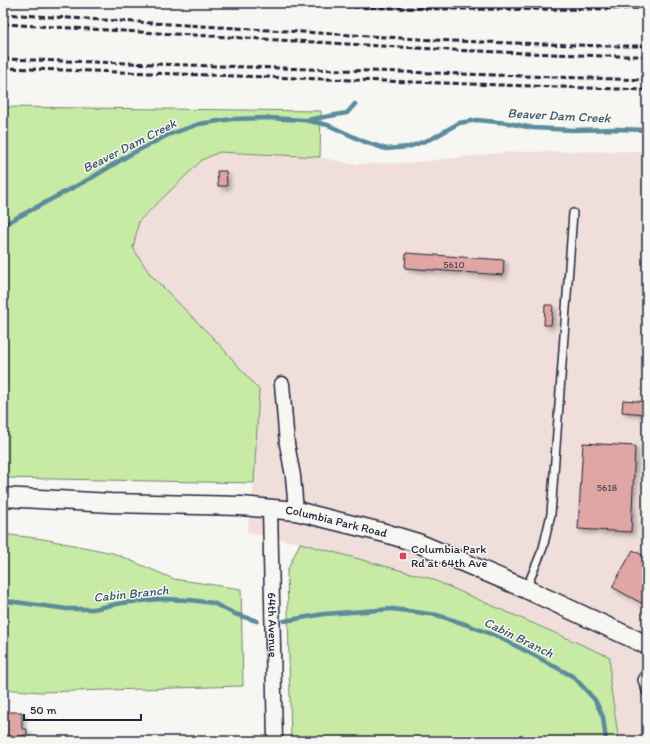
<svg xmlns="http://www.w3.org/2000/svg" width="650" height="744" font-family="Itim,sans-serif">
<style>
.built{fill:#efdeda}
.green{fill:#c7eaa4;stroke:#748670}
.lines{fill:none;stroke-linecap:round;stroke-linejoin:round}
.stream{stroke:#5c8c9c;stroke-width:4.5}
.building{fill:#e0a6a3;stroke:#22223b;filter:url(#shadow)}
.service-casing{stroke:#22223b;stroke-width:10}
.minor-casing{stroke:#22223b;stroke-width:17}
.tertiary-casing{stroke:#22223b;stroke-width:21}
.service{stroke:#f6f6f2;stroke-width:7}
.minor{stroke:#f6f6f2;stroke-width:14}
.tertiary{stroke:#f6f6f2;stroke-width:18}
.rail{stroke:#22223b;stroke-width:3;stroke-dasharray:6 3;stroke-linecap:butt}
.poi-dot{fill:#d1495b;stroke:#f6f6f2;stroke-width:1.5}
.labels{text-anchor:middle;stroke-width:3;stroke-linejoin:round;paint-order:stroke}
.number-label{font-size:10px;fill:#524355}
.street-label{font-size:12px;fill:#22223b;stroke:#f6f6f2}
.poi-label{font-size:12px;fill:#22223b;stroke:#f6f6f2;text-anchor:start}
.water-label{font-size:13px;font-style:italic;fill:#3f576b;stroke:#f6f6f2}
</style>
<defs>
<filter id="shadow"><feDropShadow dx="3.5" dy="3.5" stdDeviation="2" flood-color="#0004"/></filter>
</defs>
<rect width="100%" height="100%" fill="#f6f6f2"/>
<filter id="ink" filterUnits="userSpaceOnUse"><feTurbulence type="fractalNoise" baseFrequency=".025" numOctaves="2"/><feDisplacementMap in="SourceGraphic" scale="8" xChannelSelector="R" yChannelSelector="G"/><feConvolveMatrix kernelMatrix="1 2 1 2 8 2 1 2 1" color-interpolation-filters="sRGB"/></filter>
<g filter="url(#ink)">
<path class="built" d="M 647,151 L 647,741 L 619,741 L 610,683 L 610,657 L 300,543 L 247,532 L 254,483 L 259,390 L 220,345 L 150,274 L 133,248 L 139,222 L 201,160 L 219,152 L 319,157 L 351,164 L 408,163 L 510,152 Z"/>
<path class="green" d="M 3,107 L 321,111 L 320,157 L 219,152 L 202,160 L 139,221 L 133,248 L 150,274 L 220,345 L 259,390 L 254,483 L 3,478 Z
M 3,534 L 43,539 L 113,553 L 174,579 L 241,589 L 243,686 L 40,692 L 3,689 Z
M 300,543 L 429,578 L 610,657 L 610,683 L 619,741 L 291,741 L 287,571 Z"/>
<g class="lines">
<path class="stream" d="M 307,120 L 347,113 L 355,104
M 3,225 L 93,177 L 129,155 L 168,135 L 199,124 L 232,119 L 268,118 L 304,120 L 328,125 L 365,142 L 386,149 L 409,147 L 433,138 L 459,123 L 477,120 L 508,123 L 533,128 L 573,130 L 617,129 L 647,130
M 3,601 L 15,602 L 67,609 L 93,609 L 122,603 L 160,599 L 190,600 L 213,603 L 235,614 L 257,621
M 284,621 L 324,614 L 393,609 L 437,615 L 468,625 L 498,637 L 528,652 L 574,677 L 595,700 L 603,717 L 606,741"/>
</g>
<path class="building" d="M 217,171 L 226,171 L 227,186 L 218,186 Z
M 406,253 L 504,260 L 503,275 L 405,268 Z
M 545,305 L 553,305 L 551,325 L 544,325 Z
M 623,400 L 647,402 L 647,414 L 622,412 Z
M 583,443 L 635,446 L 631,532 L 578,529 Z
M 633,550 L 647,558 L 647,601 L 645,605 L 612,587 Z
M 3,712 L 22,712 L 22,729 L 27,729 L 27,735 L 23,735 L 23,736 L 3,737 Z"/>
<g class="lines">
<g class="service-casing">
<path id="service" d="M 526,589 L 543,548 L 551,514 L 573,213
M 647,669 L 642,680 L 647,693"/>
</g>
<g class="minor-casing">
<g id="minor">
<path d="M 282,384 L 287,444 L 293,476 L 296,511"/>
<path id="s1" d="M 270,508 L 275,741"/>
</g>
</g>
<g class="tertiary-casing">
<g id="tertiary">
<path id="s2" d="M 3,497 L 111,503 L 241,506 L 296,511 L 385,533 L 418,543 L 526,589 L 647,645"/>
</g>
</g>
<use href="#service" class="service"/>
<use href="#minor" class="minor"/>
<use href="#tertiary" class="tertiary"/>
<path class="rail" d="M 245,3 C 379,9 513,11 647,8
M 3,14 L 452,41 L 606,46 L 647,46
M 3,24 L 451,50 L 605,56 L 647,56
M 3,59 L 647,80
M 3,68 L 647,90"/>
</g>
</g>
<rect class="poi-dot" x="399" y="552" width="8" height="8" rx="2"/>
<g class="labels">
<g class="number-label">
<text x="454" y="268">5610</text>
<text x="607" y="491">5618</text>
</g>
<g class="street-label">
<text dy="4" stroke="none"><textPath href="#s2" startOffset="335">Columbia Park Road</textPath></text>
<text dy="4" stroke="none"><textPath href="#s1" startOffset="117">64th Avenue</textPath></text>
</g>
<g class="poi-label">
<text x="411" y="553">Columbia Park<tspan x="411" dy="14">Rd at 64th Ave</tspan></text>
</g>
<g class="water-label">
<text transform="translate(559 115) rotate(3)" y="5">Beaver Dam Creek</text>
<text transform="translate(129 145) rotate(-27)" y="5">Beaver Dam Creek</text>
<text transform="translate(131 593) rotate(-6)" y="5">Cabin Branch</text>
<text transform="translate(519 637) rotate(26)" y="5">Cabin Branch</text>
</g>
</g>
<rect width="650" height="744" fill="none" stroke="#f6f6f2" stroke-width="16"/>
<rect x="8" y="8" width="634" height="728" fill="none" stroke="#22223b" stroke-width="1.5" filter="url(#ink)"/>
<path d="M24 714v6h117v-6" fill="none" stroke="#22223b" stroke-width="2"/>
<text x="30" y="714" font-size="12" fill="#22223b" stroke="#f6f6f2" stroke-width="3" paint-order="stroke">50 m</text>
</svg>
